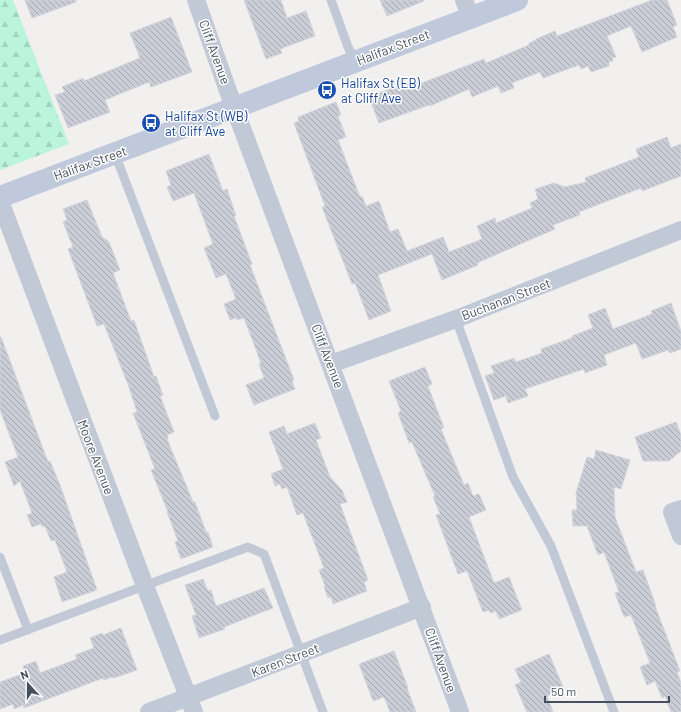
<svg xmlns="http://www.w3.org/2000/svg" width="681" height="712" font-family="Barlow,sans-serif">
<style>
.forest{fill:url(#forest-firs)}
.building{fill:url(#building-back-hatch);stroke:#d3d4dc}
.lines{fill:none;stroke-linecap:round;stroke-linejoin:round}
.lane{stroke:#c2c9d6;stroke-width:9}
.street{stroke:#c2c9d6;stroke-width:18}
.secondary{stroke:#c0c9db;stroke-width:22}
.labels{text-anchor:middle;stroke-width:3;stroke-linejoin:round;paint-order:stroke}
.street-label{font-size:13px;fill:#454f5f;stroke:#fff}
.transit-label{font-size:13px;fill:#164399;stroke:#fff;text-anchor:start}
</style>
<defs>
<pattern id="forest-firs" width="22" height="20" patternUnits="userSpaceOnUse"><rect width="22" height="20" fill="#baf4da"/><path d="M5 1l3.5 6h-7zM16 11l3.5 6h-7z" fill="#a1d3be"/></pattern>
<pattern id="building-back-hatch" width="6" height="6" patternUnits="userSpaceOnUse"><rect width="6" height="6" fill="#cbcdd6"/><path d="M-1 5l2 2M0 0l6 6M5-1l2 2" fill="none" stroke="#a7a9b1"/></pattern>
</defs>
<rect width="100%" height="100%" fill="#f2f0ef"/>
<path class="forest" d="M 0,0 L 13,0 L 69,144 L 0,170 Z"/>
<path class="building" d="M 25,0 L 76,0 L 76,2 L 32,18 Z
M 244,0 L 281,0 L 287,18 L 306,11 L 315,36 L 280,49 L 282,53 L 266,59 Z
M 380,0 L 424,0 L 424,1 L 387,16 Z
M 652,0 L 667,0 L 677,25 L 673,27 L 677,37 L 642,52 L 631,26 L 607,36 L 616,57 L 612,58 L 613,61 L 609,62 L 609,66 L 591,72 L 588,66 L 581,69 L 579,65 L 543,78 L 540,72 L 512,83 L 514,88 L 501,93 L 498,86 L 472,97 L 469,89 L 430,106 L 429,105 L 379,123 L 369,97 L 401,85 L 401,87 L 420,80 L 422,83 L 484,59 L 486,63 L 529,45 L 529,43 L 536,40 L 536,39 L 555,31 L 557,36 Z
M 171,17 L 192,72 L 151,87 L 149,82 L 105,100 L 110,112 L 68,128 L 55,95 L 65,92 L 62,87 L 83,78 L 84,81 L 140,58 L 130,33 Z
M 336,102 L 341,115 L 338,116 L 346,137 L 338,140 L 360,197 L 362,196 L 366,206 L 379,201 L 390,232 L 398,229 L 407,251 L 443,237 L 449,252 L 482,239 L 477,226 L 495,218 L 496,223 L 532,208 L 530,203 L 538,199 L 535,189 L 554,183 L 565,187 L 586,182 L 585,178 L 639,157 L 636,149 L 667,137 L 671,148 L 681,144 L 681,176 L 642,191 L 641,188 L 579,212 L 580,215 L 553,225 L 555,229 L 477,263 L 478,265 L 442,280 L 432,254 L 378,275 L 391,311 L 369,320 L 355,283 L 352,284 L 322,207 L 325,206 L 294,123 L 299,121 L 298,117 Z
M 209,154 L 223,191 L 227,189 L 236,216 L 234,216 L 252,264 L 250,265 L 294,380 L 292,381 L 295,389 L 254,405 L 246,385 L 264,378 L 259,364 L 261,363 L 244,318 L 237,320 L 236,318 L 230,320 L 224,304 L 236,299 L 226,274 L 216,278 L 204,248 L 213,244 L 194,193 L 173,201 L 167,187 L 171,185 L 166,171 Z
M 87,200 L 102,237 L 109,242 L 120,270 L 113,273 L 131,321 L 134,320 L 154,377 L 156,376 L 163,395 L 160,396 L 174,432 L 167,435 L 168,438 L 167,439 L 193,502 L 195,502 L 206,532 L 208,532 L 213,547 L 181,559 L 175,542 L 178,541 L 167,512 L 168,512 L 151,470 L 155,469 L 133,413 L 137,412 L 129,387 L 104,324 L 97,326 L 68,249 L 73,247 L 63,222 L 67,220 L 63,209 Z
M 671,303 L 681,331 L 681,349 L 670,353 L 668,350 L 642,359 L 636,343 L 604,355 L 607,365 L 585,373 L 584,369 L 525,389 L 528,396 L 508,403 L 506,396 L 494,400 L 485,376 L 494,373 L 491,366 L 514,358 L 516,362 L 542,353 L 541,349 L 572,338 L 572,336 L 593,328 L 588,315 L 605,308 L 613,329 L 652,314 L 651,311 Z
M 0,337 L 1,337 L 48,462 L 50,461 L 60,485 L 97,590 L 62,602 L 54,577 L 67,572 L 55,540 L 51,541 L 45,526 L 42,527 L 41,524 L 32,527 L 27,515 L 32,513 L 20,481 L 14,486 L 5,462 L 18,457 L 0,410 Z
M 425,367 L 432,384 L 428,386 L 444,428 L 441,429 L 464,485 L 468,483 L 473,496 L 479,494 L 486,510 L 469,517 L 494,583 L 509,577 L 522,610 L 499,619 L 496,611 L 490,613 L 489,610 L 483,612 L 467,571 L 458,574 L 436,515 L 440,514 L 433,497 L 435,496 L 412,442 L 409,443 L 398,413 L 401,411 L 389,381 Z
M 676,422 L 681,435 L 681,451 L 669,461 L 643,461 L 635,437 Z
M 315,423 L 321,438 L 316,440 L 330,477 L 342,490 L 347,502 L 340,504 L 368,580 L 364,582 L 367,591 L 333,604 L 331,597 L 328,598 L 324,587 L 325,586 L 319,570 L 324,568 L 303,513 L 297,515 L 287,487 L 282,489 L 280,484 L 275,486 L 271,474 L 283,469 L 269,432 L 284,426 L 287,434 Z
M 596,450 L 630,460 L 621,489 L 614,487 L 615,517 L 636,572 L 643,570 L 656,606 L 655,606 L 680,671 L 677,672 L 681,683 L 681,712 L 671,712 L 665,696 L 662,698 L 655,681 L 647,685 L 640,667 L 650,663 L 631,615 L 624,617 L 615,593 L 619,592 L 604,552 L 598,555 L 587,526 L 573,526 L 572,510 L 577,510 L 576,493 L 587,457 L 594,459 Z
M 203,579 L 208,591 L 211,590 L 216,606 L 264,588 L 273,608 L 224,627 L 225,629 L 199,638 L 192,616 L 196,615 L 185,585 Z
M 121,628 L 137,670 L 114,678 L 112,677 L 104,680 L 103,678 L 24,708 L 23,705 L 14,709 L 13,704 L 0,709 L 0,682 L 25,673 L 23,666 L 36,661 L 40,673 L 77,659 L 75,655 L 94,648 L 90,638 L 102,633 L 103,635 Z
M 394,651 L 408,688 L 407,688 L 416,712 L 390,712 L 384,697 L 373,701 L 359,664 Z
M 549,654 L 564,689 L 547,696 L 553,712 L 527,712 L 515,685 L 521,682 L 515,669 Z"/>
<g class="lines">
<path class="lane" d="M 331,0 L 348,47 L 355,62
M 115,154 L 215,416
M 456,319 L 513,477 L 551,546 L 614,712
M 0,557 L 28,630
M 0,640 L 248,547 L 264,554 L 323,712"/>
<path class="street" d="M 196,0 L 227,88 L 460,712
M 464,0 L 471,18
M 0,201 L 145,586 L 194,712
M 331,364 L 456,319 L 681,230
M 681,509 L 672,512 L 681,536
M 149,712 L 422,607"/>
<path class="secondary" d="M 0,197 L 517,0"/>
</g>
<defs>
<g id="bus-disc" transform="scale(1)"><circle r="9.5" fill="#1a4fb4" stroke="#fff"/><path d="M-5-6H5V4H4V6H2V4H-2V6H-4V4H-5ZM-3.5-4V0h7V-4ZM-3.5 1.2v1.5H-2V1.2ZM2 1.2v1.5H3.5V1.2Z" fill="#fff"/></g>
</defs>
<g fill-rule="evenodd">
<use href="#bus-disc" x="327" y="90"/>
<use href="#bus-disc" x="151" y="123"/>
</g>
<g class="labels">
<g class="street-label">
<text transform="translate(393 47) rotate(-21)" y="5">Halifax Street</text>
<text transform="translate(215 52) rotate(70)" y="5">Cliff Avenue</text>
<text transform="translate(90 163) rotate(-20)" y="5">Halifax Street</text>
<text transform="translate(506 299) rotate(-21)" y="5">Buchanan Street</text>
<text transform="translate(328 356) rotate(69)" y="5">Cliff Avenue</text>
<text transform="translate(96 457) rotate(69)" y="5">Moore Avenue</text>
<text transform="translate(285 660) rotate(-21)" y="5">Karen Street</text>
<text transform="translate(441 660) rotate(70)" y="5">Cliff Avenue</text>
</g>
<g class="transit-label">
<text x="341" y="88">Halifax St (EB)<tspan x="341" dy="15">at Cliff Ave</tspan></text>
<text x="165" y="121">Halifax St (WB)<tspan x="165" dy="15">at Cliff Ave</tspan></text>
</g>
</g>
<g transform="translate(28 684) rotate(339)" stroke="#ffffff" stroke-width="3" paint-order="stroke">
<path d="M0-3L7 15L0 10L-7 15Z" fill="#454f5f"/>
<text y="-6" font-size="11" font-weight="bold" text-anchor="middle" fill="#454f5f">N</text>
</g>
<path d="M545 696v6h124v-6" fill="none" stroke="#454f5f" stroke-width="2"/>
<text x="551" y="696" font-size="12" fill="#454f5f" stroke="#ffffff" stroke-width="3" paint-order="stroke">50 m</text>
</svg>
